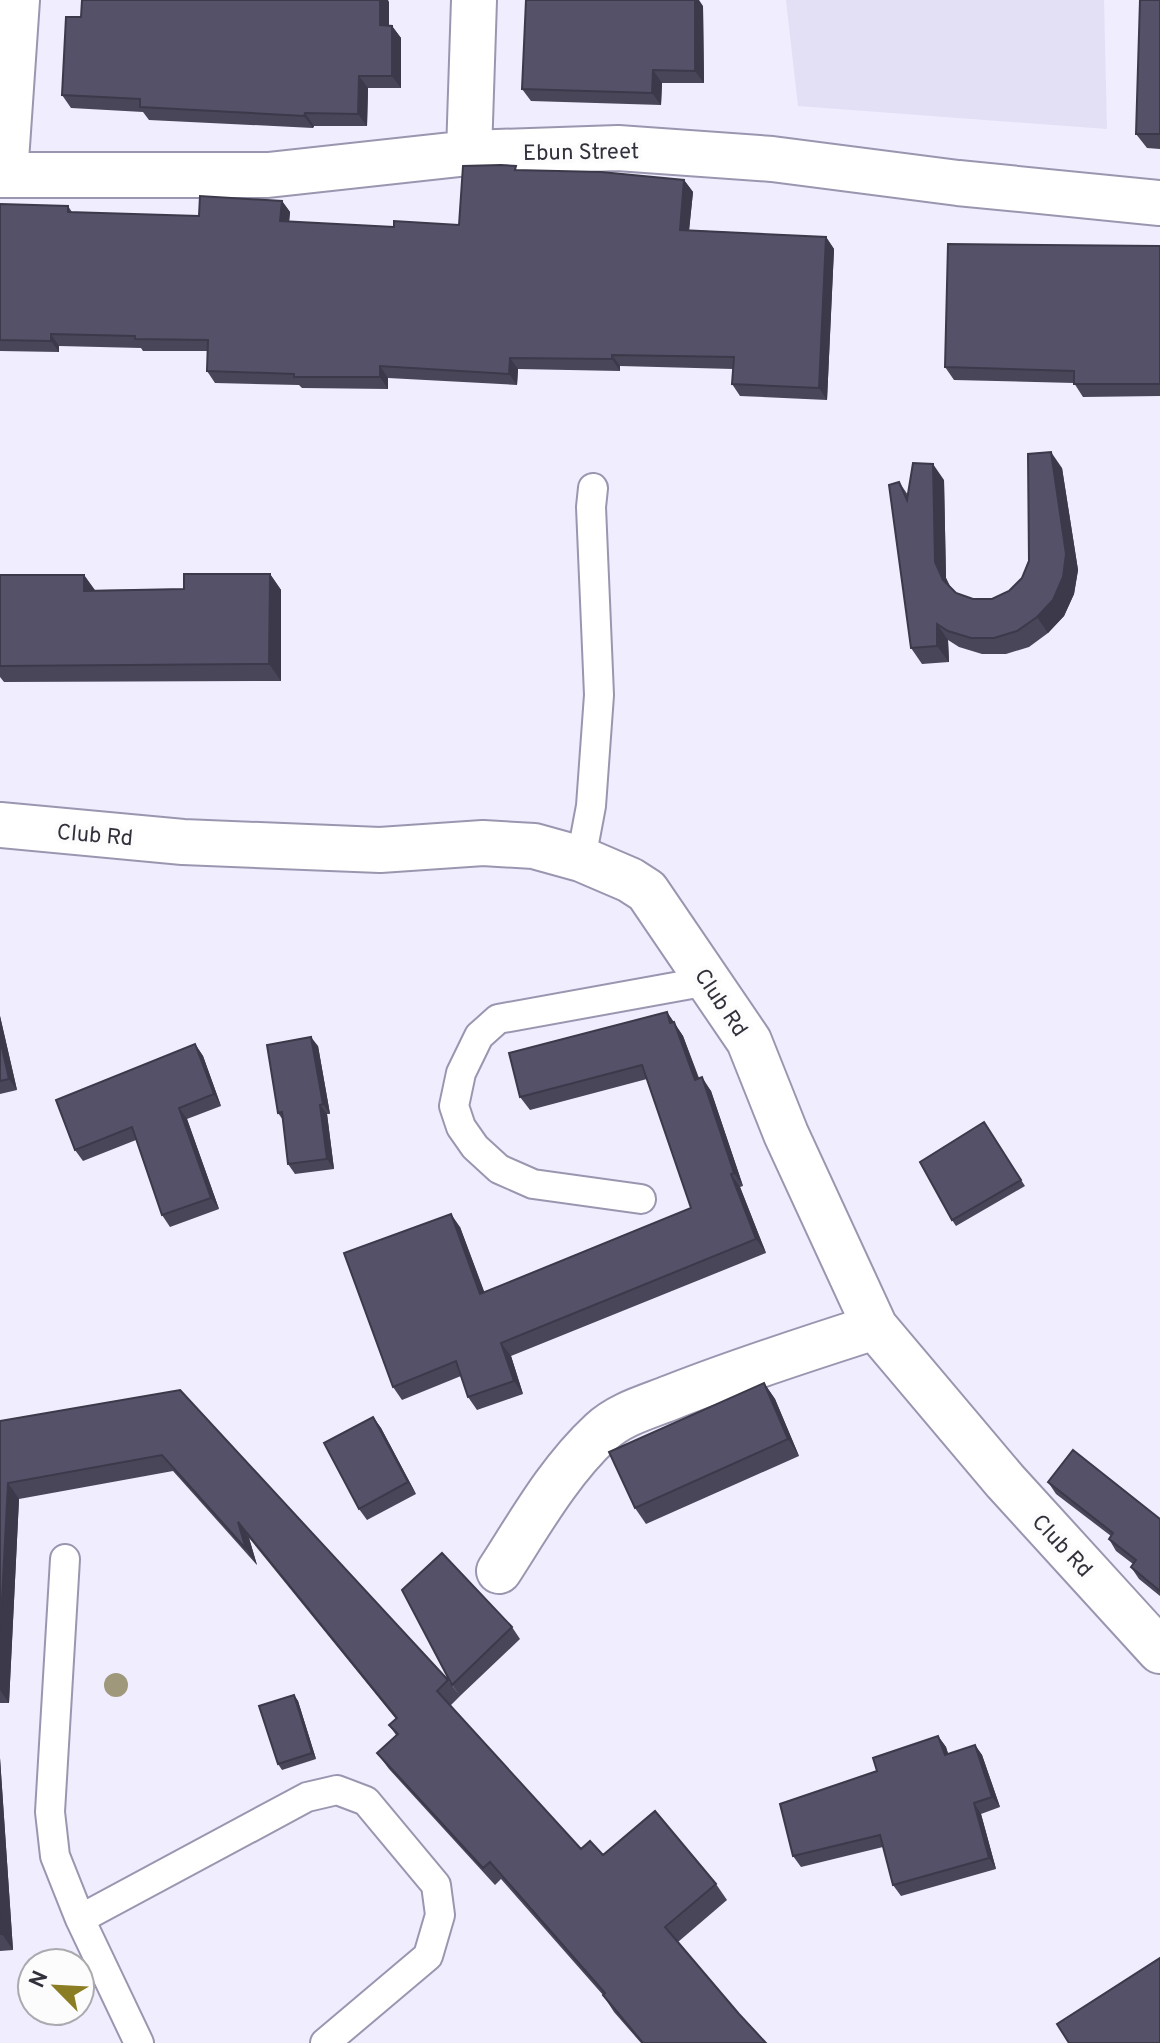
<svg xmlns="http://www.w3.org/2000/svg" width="1160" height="2043" font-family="Overpass,sans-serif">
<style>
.built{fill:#e3e0f6}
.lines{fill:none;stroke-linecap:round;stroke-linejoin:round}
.lane-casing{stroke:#9a96b0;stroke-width:32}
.street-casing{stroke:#9a96b0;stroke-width:48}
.lane{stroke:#fff;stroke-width:28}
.street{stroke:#fff;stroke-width:44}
.tree{fill:#9f987a}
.wall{fill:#49465a}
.shaded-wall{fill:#3c394a}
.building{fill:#555169;stroke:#3c394a;stroke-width:2}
.labels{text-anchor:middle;stroke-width:8;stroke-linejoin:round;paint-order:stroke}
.street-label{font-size:22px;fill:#32303b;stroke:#fcfcfc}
</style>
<rect width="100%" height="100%" fill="#efedfe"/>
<path class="built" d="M 786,0 L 1104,0 L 1107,129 L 798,106 Z"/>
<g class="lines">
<g class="lane-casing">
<path id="lane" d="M 581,859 L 591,806 L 599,695 L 591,507 L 593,488
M 641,1199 L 533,1184 L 499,1169 L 475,1147 L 461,1127 L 454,1106 L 461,1073 L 479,1036 L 498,1019 L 708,981
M 65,1559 L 50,1812 L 55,1856 L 80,1919 L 139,2043
M 80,1919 L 307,1797 L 337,1790 L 366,1801 L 436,1885 L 440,1915 L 428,1956 L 325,2043"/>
</g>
<g class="street-casing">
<path id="street" d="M 469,153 L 474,0
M 0,175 L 268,175 L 469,153 L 618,148 L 772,159 L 958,183 L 1160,203
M 5,175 L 17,0
M 0,825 L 183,842 L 380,850 L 483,843 L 534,846 L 581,859 L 630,880 L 647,891 L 749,1041 L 786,1134 L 875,1327 L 1005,1481 L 1160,1651
M 499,1571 C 530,1523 559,1471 601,1432 C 620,1414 647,1407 672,1397 C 738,1371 806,1349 875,1327"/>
</g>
<use href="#lane" class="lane"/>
<use href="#street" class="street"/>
</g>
<circle class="tree" cx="116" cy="1685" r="12"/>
<path class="wall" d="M 1160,0 L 1160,149 L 1147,148 L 1136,134 Z
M 389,2 L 389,26 L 392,26 L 401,38 L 401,88 L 368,88 L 367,126 L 314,126 L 313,128 L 149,120 L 143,112 L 71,108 L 62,95 L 81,17 Z
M 703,6 L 704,83 L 662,83 L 661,105 L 531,101 L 522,89 Z
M 518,170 L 684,180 L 693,192 L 689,230 L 826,237 L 834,249 L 827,400 L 740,396 L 732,384 L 733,369 L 620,366 L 620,371 L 518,369 L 517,385 L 388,378 L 388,389 L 302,388 L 299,385 L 215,383 L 207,371 L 208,351 L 143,351 L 141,348 L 59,346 L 59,352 L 0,351 L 0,204 L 68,206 L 72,212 L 199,216 L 282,201 L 290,212 L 289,222 L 394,227 L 459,225 Z
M 1160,246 L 1160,396 L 1083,397 L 1074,383 L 954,380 L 945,367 Z
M 1062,468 L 1078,570 L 1074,594 L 1064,616 L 1048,633 L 1029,647 L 1006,654 L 982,654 L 959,647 L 948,640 L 949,662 L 922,664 L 911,648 L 899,482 L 908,495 L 944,480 L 946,578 L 950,586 L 956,593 L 973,599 L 992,599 L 1009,591 L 1022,578 Z
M 270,574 L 281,590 L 281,681 L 4,682 L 0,677 L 0,575 L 84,575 L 95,590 L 184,589 Z
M 667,1012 L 683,1036 L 699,1078 L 711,1091 L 743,1186 L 740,1187 L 766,1253 L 511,1356 L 523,1394 L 477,1410 L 468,1397 L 461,1376 L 402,1400 L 393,1387 L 460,1227 L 484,1292 L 691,1208 L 647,1079 L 530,1110 L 520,1097 Z
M 0,1016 L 17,1090 L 0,1094 Z
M 195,1044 L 203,1056 L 221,1106 L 187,1119 L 219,1209 L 170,1227 L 162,1215 L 136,1140 L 83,1161 L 75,1150 Z
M 318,1046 L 330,1114 L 327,1114 L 334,1169 L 295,1174 L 288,1164 L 283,1120 L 278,1113 Z
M 984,1122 L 1025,1186 L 956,1226 L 952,1220 Z
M 764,1383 L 775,1399 L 799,1456 L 646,1524 L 635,1508 Z
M 180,1390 L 448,1680 L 460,1696 L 450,1706 L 581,1849 L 716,1884 L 727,1900 L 678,1942 L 739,2014 L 766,2043 L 641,2043 L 614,2012 L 603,1995 L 501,1879 L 495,1885 L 389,1769 L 377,1753 L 396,1735 L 389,1725 L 396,1719 L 249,1538 L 257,1565 L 173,1471 L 19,1499 L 9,1703 L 0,1703 L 0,1421 Z
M 373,1417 L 381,1428 L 416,1494 L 367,1520 L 359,1509 Z
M 1048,1482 L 1160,1519 L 1160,1596 L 1139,1579 L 1131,1567 L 1133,1564 L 1116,1551 L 1109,1539 L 1111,1536 L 1056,1494 Z
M 512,1627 L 520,1639 L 460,1696 L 452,1685 Z
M 294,1695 L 298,1701 L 316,1759 L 282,1770 L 278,1764 Z
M 938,1736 L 946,1747 L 948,1754 L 975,1745 L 982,1755 L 1000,1807 L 981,1814 L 996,1869 L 901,1896 L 893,1885 L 883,1847 L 801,1867 L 793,1856 L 877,1771 Z
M 0,1758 L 13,1950 L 0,1951 Z"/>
<path class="shaded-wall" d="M 380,0 L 388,0 L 389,2 L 389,38 L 380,25 Z
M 695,0 L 699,0 L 703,6 L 704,83 L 695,71 Z
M 392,26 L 401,38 L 401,88 L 392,76 Z
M 653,70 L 662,83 L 661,105 L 652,93 Z
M 359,76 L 368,88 L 367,126 L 358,114 Z
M 305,113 L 314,126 L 313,128 L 304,116 Z
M 684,180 L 693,192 L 688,241 L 680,230 Z
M 282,201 L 290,212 L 288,233 L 280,221 Z
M 826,237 L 834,249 L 827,400 L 819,388 Z
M 51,334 L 59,346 L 59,352 L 51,341 Z
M 612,355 L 620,366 L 620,371 L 612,359 Z
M 510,358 L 518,369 L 517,385 L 509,374 Z
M 380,366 L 388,378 L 388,389 L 380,377 Z
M 1051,452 L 1062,468 L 1078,570 L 1074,594 L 1064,616 L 1048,633 L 1037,617 Z
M 933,464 L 944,480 L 946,578 L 954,596 L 943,580 L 935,562 Z
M 270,574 L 281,590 L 281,681 L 269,664 Z
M 84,575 L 95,591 L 84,591 Z
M 937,624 L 948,640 L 949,662 L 937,646 Z
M 667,1012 L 683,1036 L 704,1093 L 695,1080 Z
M 0,1016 L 17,1090 L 9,1079 L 0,1039 Z
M 311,1037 L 318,1046 L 330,1114 L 323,1104 Z
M 195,1044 L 203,1056 L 221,1106 L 214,1094 Z
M 702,1077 L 711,1091 L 743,1186 L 734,1173 Z
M 320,1105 L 327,1114 L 334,1169 L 327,1159 Z
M 179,1108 L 187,1119 L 219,1209 L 211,1198 Z
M 731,1174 L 740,1187 L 766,1253 L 756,1239 Z
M 451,1214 L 460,1227 L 490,1307 L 480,1294 Z
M 501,1343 L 511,1356 L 523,1394 L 514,1381 Z
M 764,1383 L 775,1399 L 799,1456 L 788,1439 Z
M 373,1417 L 381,1428 L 416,1494 L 408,1482 Z
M 8,1483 L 19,1499 L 9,1703 L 0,1690 L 0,1639 Z
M 238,1522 L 249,1538 L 257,1565 L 246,1549 Z
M 294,1695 L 298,1701 L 316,1759 L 312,1753 Z
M 938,1736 L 946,1747 L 952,1765 L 945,1755 Z
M 975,1745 L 982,1755 L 1000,1807 L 992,1797 Z
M 0,1758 L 13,1950 L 2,1934 L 0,1906 Z
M 974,1803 L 981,1814 L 996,1869 L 989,1858 Z"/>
<path class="building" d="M 82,0 L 380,0 L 380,25 L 392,26 L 392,76 L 359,76 L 358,114 L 305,113 L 304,116 L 140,107 L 140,99 L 62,95 L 66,17 L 81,17 Z
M 526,0 L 695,0 L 695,71 L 653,70 L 652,93 L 522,89 Z
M 1140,0 L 1160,0 L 1160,134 L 1136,134 Z
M 501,165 L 516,166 L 515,170 L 601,172 L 684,180 L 680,230 L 826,237 L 819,388 L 732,384 L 734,357 L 612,355 L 612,359 L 510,358 L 509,374 L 380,366 L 380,377 L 294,377 L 294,374 L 207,371 L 208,340 L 135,339 L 135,336 L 51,334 L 51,341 L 0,340 L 0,204 L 68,206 L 68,212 L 199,216 L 200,196 L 282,201 L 280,221 L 394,227 L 394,221 L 459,225 L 463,166 Z
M 948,244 L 1160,246 L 1160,384 L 1074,384 L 1074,371 L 945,367 Z
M 1051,452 L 1066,554 L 1063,577 L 1053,600 L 1037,617 L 1017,631 L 994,638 L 971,638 L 948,631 L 937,624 L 937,646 L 911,648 L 889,485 L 899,482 L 907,500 L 913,463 L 933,464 L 935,562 L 943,580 L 956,593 L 973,599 L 992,599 L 1009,591 L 1022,578 L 1029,561 L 1028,454 Z
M 184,574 L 270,574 L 269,664 L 0,666 L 0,575 L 84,575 L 84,591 L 184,589 Z
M 667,1012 L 670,1023 L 674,1022 L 695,1080 L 702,1077 L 734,1173 L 731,1174 L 756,1239 L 501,1343 L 514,1381 L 468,1397 L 456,1361 L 393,1387 L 344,1253 L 451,1214 L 480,1294 L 691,1208 L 642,1065 L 520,1097 L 509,1053 Z
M 311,1037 L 323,1104 L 320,1105 L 327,1159 L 288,1164 L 282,1112 L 278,1113 L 267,1045 Z
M 0,1039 L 9,1079 L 0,1081 Z
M 195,1044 L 214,1094 L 179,1108 L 211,1198 L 162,1215 L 132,1127 L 75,1150 L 56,1100 Z
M 984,1122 L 1021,1180 L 952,1220 L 920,1162 Z
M 764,1383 L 788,1439 L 635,1508 L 609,1452 Z
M 180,1390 L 448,1680 L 437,1691 L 581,1849 L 590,1841 L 603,1855 L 655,1811 L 716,1884 L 665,1927 L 739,2014 L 766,2043 L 643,2043 L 603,1995 L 605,1993 L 490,1862 L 483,1868 L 377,1753 L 398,1734 L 389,1725 L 397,1718 L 238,1522 L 246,1549 L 162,1455 L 8,1483 L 0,1639 L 0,1421 Z
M 373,1417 L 408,1482 L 359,1509 L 324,1443 Z
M 1073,1450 L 1160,1519 L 1160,1591 L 1131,1567 L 1136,1560 L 1109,1539 L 1113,1533 L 1048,1482 Z
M 442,1553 L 512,1627 L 452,1685 L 402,1590 Z
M 294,1695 L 312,1753 L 278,1764 L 259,1706 Z
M 938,1736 L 945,1755 L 975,1745 L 992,1797 L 974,1803 L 989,1858 L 893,1885 L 880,1835 L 793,1856 L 780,1804 L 877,1771 L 873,1758 Z
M 0,1906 L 2,1934 L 0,1934 Z
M 1160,1958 L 1160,2043 L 1069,2043 L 1057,2024 Z"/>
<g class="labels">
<g class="street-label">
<text transform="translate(581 151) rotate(-1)" y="8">Ebun Street</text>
<text transform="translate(95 834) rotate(5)" y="8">Club Rd</text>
<text transform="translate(722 1002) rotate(56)" y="8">Club Rd</text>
<text transform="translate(1063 1545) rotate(47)" y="8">Club Rd</text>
</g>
</g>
<g transform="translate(56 1987) rotate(294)"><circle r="38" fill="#fcfcfc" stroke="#abaaaf" stroke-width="2"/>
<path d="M0-6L14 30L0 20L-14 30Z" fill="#8b7d23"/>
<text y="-12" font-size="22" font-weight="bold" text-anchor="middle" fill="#32303b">N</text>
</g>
</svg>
